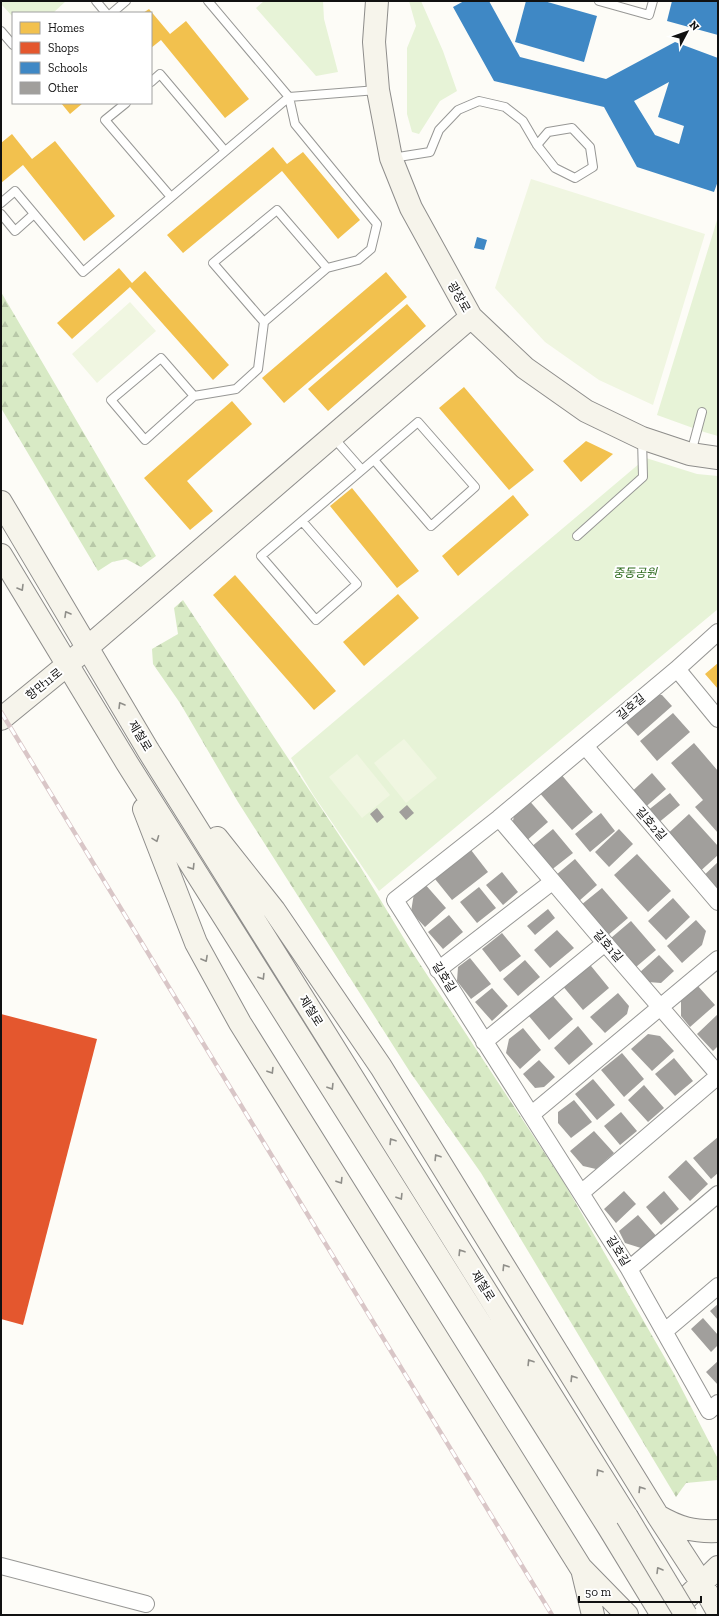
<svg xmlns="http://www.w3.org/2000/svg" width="719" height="1616" font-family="'Zilla Slab','Noto Sans KR',serif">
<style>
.forest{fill:url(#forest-firs)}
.park{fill:#e7f3d7}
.pitch{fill:#f0f6e1}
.homes{fill:#f2c14e}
.shops{fill:#e4572e}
.schools{fill:#3f88c5;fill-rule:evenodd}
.building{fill:#a19f9c}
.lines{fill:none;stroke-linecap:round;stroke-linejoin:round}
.lane-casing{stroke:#979795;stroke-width:10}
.street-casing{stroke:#979795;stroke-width:18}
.secondary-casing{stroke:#8e8d8b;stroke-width:24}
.lane{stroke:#fffffe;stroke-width:8}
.street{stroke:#fffffe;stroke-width:16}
.secondary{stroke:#f6f4eb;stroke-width:22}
.rail-casing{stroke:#d9c6c7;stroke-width:4.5}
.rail{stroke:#fff;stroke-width:3;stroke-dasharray:9;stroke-linecap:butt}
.secondary-bridge-casing{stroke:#8e8d8b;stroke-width:24;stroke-linecap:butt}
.secondary-bridge{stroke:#f6f4eb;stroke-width:22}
.oneway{stroke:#8f8e89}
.labels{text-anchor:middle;stroke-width:4;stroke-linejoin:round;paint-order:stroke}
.street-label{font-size:12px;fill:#111;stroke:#fff}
.park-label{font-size:12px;font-style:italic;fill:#2f6b1f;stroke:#fff}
</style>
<defs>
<pattern id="forest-firs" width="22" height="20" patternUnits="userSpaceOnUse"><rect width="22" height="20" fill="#d8eac5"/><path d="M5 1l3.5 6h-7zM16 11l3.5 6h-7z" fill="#b8c8a8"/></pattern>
</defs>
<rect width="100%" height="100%" fill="#fdfcf7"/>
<path class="forest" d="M 1,292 L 156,556 L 141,567 L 126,559 L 112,562 L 98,571 L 1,408 Z
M 183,600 L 361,868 L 414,955 L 563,1181 L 673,1372 L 718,1459 L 718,1480 L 686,1483 L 676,1497 L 481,1173 L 410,1072 L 238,802 L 180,703 L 153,664 L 152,649 L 178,634 L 174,608 Z"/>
<path class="park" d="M 1,1 L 66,1 L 53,13 L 13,13 L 13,17 L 1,4 Z
M 264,1 L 323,1 L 324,19 L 338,72 L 316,76 L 256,8 Z
M 409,1 L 421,1 L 443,51 L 457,91 L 440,101 L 419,134 L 412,132 L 407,114 L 407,48 L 416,26 Z
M 718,217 L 718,436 L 704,432 L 657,415 Z
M 646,458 L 697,474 L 718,476 L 718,609 L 379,891 L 314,796 L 291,758 Z"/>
<path class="pitch" d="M 531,179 L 705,234 L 653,405 L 599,380 L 545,342 L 495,288 Z
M 130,302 L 156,331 L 97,383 L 72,354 Z
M 404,739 L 437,778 L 406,803 L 374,763 Z
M 357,754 L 390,795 L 362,818 L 329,777 Z"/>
<path class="homes" d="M 149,9 L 170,34 L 186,21 L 249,99 L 225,118 L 161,40 L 151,48 L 151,13 L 143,13 Z
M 61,103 L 83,103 L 70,114 Z
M 12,134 L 32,159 L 55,141 L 115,216 L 84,241 L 23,165 L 1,183 L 1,143 Z
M 273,147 L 287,164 L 303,152 L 360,220 L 338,239 L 282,171 L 183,253 L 167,235 Z
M 119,268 L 132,283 L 145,271 L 229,365 L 213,380 L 130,287 L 72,339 L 57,323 Z
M 386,272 L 407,297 L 284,403 L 262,378 Z
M 407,304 L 426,326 L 328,411 L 308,389 Z
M 464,387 L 534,470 L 509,490 L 439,408 Z
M 232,401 L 252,424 L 187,481 L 213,511 L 190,530 L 144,478 Z
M 586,441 L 613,454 L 581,482 L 563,461 Z
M 352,488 L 419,571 L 397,588 L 330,506 Z
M 513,495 L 529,515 L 458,576 L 442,556 Z
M 235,575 L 336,691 L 314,710 L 213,595 Z
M 398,594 L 419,618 L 364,666 L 343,642 Z
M 718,663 L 718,689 L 705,674 Z"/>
<path class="shops" d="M 1,1014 L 97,1039 L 23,1325 L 1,1319 Z"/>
<path class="schools" d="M 464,1 L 489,1 L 520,57 L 606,79 L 675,42 L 718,58 L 718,181 L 714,192 L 637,167 L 604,107 L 494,81 L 453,7 ZM 669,82 L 658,117 L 684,126 L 679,144 L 655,135 L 634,101 Z
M 526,1 L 544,1 L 597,16 L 584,62 L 515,42 Z
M 672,1 L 718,1 L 718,35 L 667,21 Z
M 477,237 L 487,240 L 484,250 L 474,248 Z"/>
<path class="building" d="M 648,694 L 662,695 L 672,706 L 638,736 L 621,717 Z
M 673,713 L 690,732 L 657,761 L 640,741 Z
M 694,743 L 718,771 L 718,833 L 695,807 L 703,800 L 671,763 Z
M 560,773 L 593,812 L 572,830 L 538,791 Z
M 652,773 L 666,789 L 641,811 L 627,796 Z
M 670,793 L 680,805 L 652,828 L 642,815 Z
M 527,798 L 548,822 L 525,842 L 512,827 L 515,809 Z
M 407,805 L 414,813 L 406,820 L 399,812 Z
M 377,808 L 384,817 L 377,823 L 370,814 Z
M 601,813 L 615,831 L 590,852 L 575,834 Z
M 689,814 L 718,846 L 718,855 L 696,875 L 663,838 Z
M 553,829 L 573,853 L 550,871 L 531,847 Z
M 619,829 L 633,844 L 609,867 L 595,852 Z
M 471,850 L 488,872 L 452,900 L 435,879 Z
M 637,854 L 671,891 L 648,912 L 614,875 Z
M 575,859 L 597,885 L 579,901 L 556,875 Z
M 718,862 L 718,893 L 699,880 Z
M 502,872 L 518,892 L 503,905 L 486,885 Z
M 424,883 L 446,908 L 425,927 L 411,912 L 414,893 Z
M 479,887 L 496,908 L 477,923 L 460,902 Z
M 602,888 L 628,918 L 607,936 L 581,905 Z
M 673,898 L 690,917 L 666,940 L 648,921 Z
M 548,909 L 555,918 L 535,935 L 527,926 Z
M 449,915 L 463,932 L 443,949 L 428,932 Z
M 696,920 L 706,931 L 702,945 L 682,963 L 667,946 Z
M 631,921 L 656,950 L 636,967 L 611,938 Z
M 557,930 L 574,948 L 550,968 L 534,950 Z
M 502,933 L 521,956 L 500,972 L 482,949 Z
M 659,955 L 674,971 L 661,983 L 648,982 L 639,973 Z
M 470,958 L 491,984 L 471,999 L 457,981 L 458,967 Z
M 525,960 L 540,977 L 518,996 L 503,979 Z
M 587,961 L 609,988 L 583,1010 L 561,984 Z
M 697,985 L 715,1005 L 690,1027 L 681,1016 L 681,1000 Z
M 492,988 L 508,1006 L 492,1021 L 475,1002 Z
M 618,993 L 629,1006 L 627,1014 L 605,1033 L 590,1017 Z
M 552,995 L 573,1019 L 549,1040 L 528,1015 Z
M 718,1014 L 718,1046 L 713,1051 L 697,1034 Z
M 578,1026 L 593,1044 L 569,1065 L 554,1048 Z
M 523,1028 L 541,1050 L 520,1069 L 506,1053 L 509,1039 Z
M 648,1034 L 660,1036 L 674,1051 L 652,1071 L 631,1049 Z
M 622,1053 L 644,1079 L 624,1097 L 601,1070 Z
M 674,1058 L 693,1081 L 675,1096 L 655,1074 Z
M 539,1060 L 555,1077 L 544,1087 L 535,1088 L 523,1074 Z
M 593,1079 L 615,1105 L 597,1120 L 575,1094 Z
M 644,1085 L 664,1108 L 648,1122 L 628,1100 Z
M 574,1100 L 592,1122 L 571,1138 L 558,1123 L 558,1112 Z
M 621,1112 L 637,1131 L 620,1145 L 604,1126 Z
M 594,1131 L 614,1153 L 596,1169 L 583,1166 L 570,1151 Z
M 718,1137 L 718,1173 L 711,1179 L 693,1158 Z
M 686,1160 L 708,1184 L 690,1201 L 668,1177 Z
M 624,1191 L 636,1204 L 616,1223 L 604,1209 Z
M 664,1191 L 679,1209 L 661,1225 L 646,1207 Z
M 638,1215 L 658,1238 L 644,1249 L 625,1243 L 619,1231 Z
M 718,1304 L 718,1320 L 710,1311 Z
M 703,1318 L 718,1335 L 718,1345 L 711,1352 L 691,1329 Z
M 718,1361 L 718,1385 L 706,1372 Z"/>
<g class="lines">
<g class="lane-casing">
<path id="lane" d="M 96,1 L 106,13
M 208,1 L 289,97 L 295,124 L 377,224 L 371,249 L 358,260 L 327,268 L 264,322 L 213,263 L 277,210 L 327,268
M 599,1 L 649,15 L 653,1
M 112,13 L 126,1
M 1,31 L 13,45
M 151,82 L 160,74 L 225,151
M 126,103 L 105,120 L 171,197
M 392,158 L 430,152 L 439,130 L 458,110 L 479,101 L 505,107 L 523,121 L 537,145 L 555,168 L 575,178 L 593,167 L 590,147 L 572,128 L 548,132 L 537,145
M 1,203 L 15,191 L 83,272 L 289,97 L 377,90
M 1,214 L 15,231 L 34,214
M 194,396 L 161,358 L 111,400 L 145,440 L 194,396 L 236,389 L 258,369 L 264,322
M 333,437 L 362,470 L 418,422 L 475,487 L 431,526 L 374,460
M 691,453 L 702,412
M 302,521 L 357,584 L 316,620 L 261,556 L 362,470
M 577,536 L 643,477 L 642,439"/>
</g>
<g class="street-casing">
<path id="street" d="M 677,669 L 718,632
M 718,719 L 677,669 L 499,818 L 395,900 L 629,1269 L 709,1411 L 718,1403
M 585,746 L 718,902
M 499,818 L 605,943 L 718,1074
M 438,970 L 552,882
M 484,1042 L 605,943
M 532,1114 L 718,959
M 581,1193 L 718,1076
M 629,1269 L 718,1194
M 665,1331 L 718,1286
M 1,1566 L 146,1604"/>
</g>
<g class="secondary-casing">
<path id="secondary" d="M 377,1 L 374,42 L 378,90 L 391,158 L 411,208 L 471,317 L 525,368 L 586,411 L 642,438 L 690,454 L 718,458
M 1,502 L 148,750 L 627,1517
M 1,555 L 127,763 L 609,1528 L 662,1615
M 1,719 L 67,665 L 471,317
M 144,809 L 196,943 L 240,1023 L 581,1568 L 627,1615
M 217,838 L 274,910 L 381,1067 L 658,1516 C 679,1528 693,1532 718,1531
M 658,1516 L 701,1582 L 718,1612
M 582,1569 L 593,1615
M 669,1615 L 718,1567"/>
</g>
<use href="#lane" class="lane"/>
<use href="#street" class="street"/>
<use href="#secondary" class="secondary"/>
<g class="rail-casing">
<path id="rail" d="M 1,712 L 552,1615"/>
</g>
<use href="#rail" class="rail"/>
<g class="secondary-bridge-casing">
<path id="secondary-bridge" d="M 627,1517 L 686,1615"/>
</g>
<use href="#secondary-bridge" class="secondary-bridge"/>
</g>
<defs><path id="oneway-chevron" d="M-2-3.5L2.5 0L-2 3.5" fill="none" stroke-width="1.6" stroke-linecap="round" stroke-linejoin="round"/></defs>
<g class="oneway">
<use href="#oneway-chevron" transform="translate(21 588) rotate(59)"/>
<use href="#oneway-chevron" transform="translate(67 614) rotate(-120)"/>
<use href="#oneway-chevron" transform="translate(121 705) rotate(-121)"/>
<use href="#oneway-chevron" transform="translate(156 839) rotate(69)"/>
<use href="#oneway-chevron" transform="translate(192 867) rotate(58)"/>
<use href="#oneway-chevron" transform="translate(205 959) rotate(61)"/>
<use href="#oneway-chevron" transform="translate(262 977) rotate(58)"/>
<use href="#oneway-chevron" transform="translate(271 1071) rotate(58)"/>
<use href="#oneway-chevron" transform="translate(331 1087) rotate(58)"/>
<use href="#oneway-chevron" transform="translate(392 1141) rotate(-122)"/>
<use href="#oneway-chevron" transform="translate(437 1157) rotate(-122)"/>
<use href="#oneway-chevron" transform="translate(340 1181) rotate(58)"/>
<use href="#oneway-chevron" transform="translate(400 1197) rotate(58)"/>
<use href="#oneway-chevron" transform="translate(461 1252) rotate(-122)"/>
<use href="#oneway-chevron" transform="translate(505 1267) rotate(-122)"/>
<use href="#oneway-chevron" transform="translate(530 1362) rotate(-122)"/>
<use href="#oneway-chevron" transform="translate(573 1378) rotate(-122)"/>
<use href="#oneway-chevron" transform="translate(599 1472) rotate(-122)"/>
<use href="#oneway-chevron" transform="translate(641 1489) rotate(-122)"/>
<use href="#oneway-chevron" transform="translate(659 1570) rotate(-121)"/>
</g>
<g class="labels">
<g class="street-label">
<text transform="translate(459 297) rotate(60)" y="4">광장로</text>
<text transform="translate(44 684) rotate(-39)" y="4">항만11로</text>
<text transform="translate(631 707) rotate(-40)" y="4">길호길</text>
<text transform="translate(140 736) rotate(59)" y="4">제철로</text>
<text transform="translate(651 824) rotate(49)" y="4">길호2길</text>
<text transform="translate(608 946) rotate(49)" y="4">길호1길</text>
<text transform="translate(444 977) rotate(58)" y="4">길호길</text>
<text transform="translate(311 1011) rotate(58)" y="4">제철로</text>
<text transform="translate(618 1251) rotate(58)" y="4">길호길</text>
<text transform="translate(483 1286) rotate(58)" y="4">제철로</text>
</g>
<g class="park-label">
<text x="635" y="577">중동공원</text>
</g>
</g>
<rect width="719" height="1616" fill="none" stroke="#111111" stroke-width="4"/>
<rect x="12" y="12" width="140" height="92" fill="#ffffff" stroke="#a0a0a0"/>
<rect x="20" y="22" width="20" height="12" fill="#f2c14e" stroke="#a0a0a0"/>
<text x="48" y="32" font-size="12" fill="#111111">Homes</text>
<rect x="20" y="42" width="20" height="12" fill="#e4572e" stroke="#a0a0a0"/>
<text x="48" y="52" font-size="12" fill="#111111">Shops</text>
<rect x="20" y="62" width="20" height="12" fill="#3f88c5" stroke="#a0a0a0"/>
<text x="48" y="72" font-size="12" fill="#111111">Schools</text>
<rect x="20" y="82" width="20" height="12" fill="#a19f9c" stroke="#a0a0a0"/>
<text x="48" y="92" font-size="12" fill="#111111">Other</text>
<g transform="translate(687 32) rotate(49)" stroke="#ffffff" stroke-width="3" paint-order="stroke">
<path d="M0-3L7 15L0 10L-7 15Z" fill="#111111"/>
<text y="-6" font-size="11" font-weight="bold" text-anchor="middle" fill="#111111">N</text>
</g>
<path d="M579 1596v6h122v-6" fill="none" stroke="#111111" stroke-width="2"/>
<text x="585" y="1596" font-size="12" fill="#111111" stroke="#ffffff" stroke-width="3" paint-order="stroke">50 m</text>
</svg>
